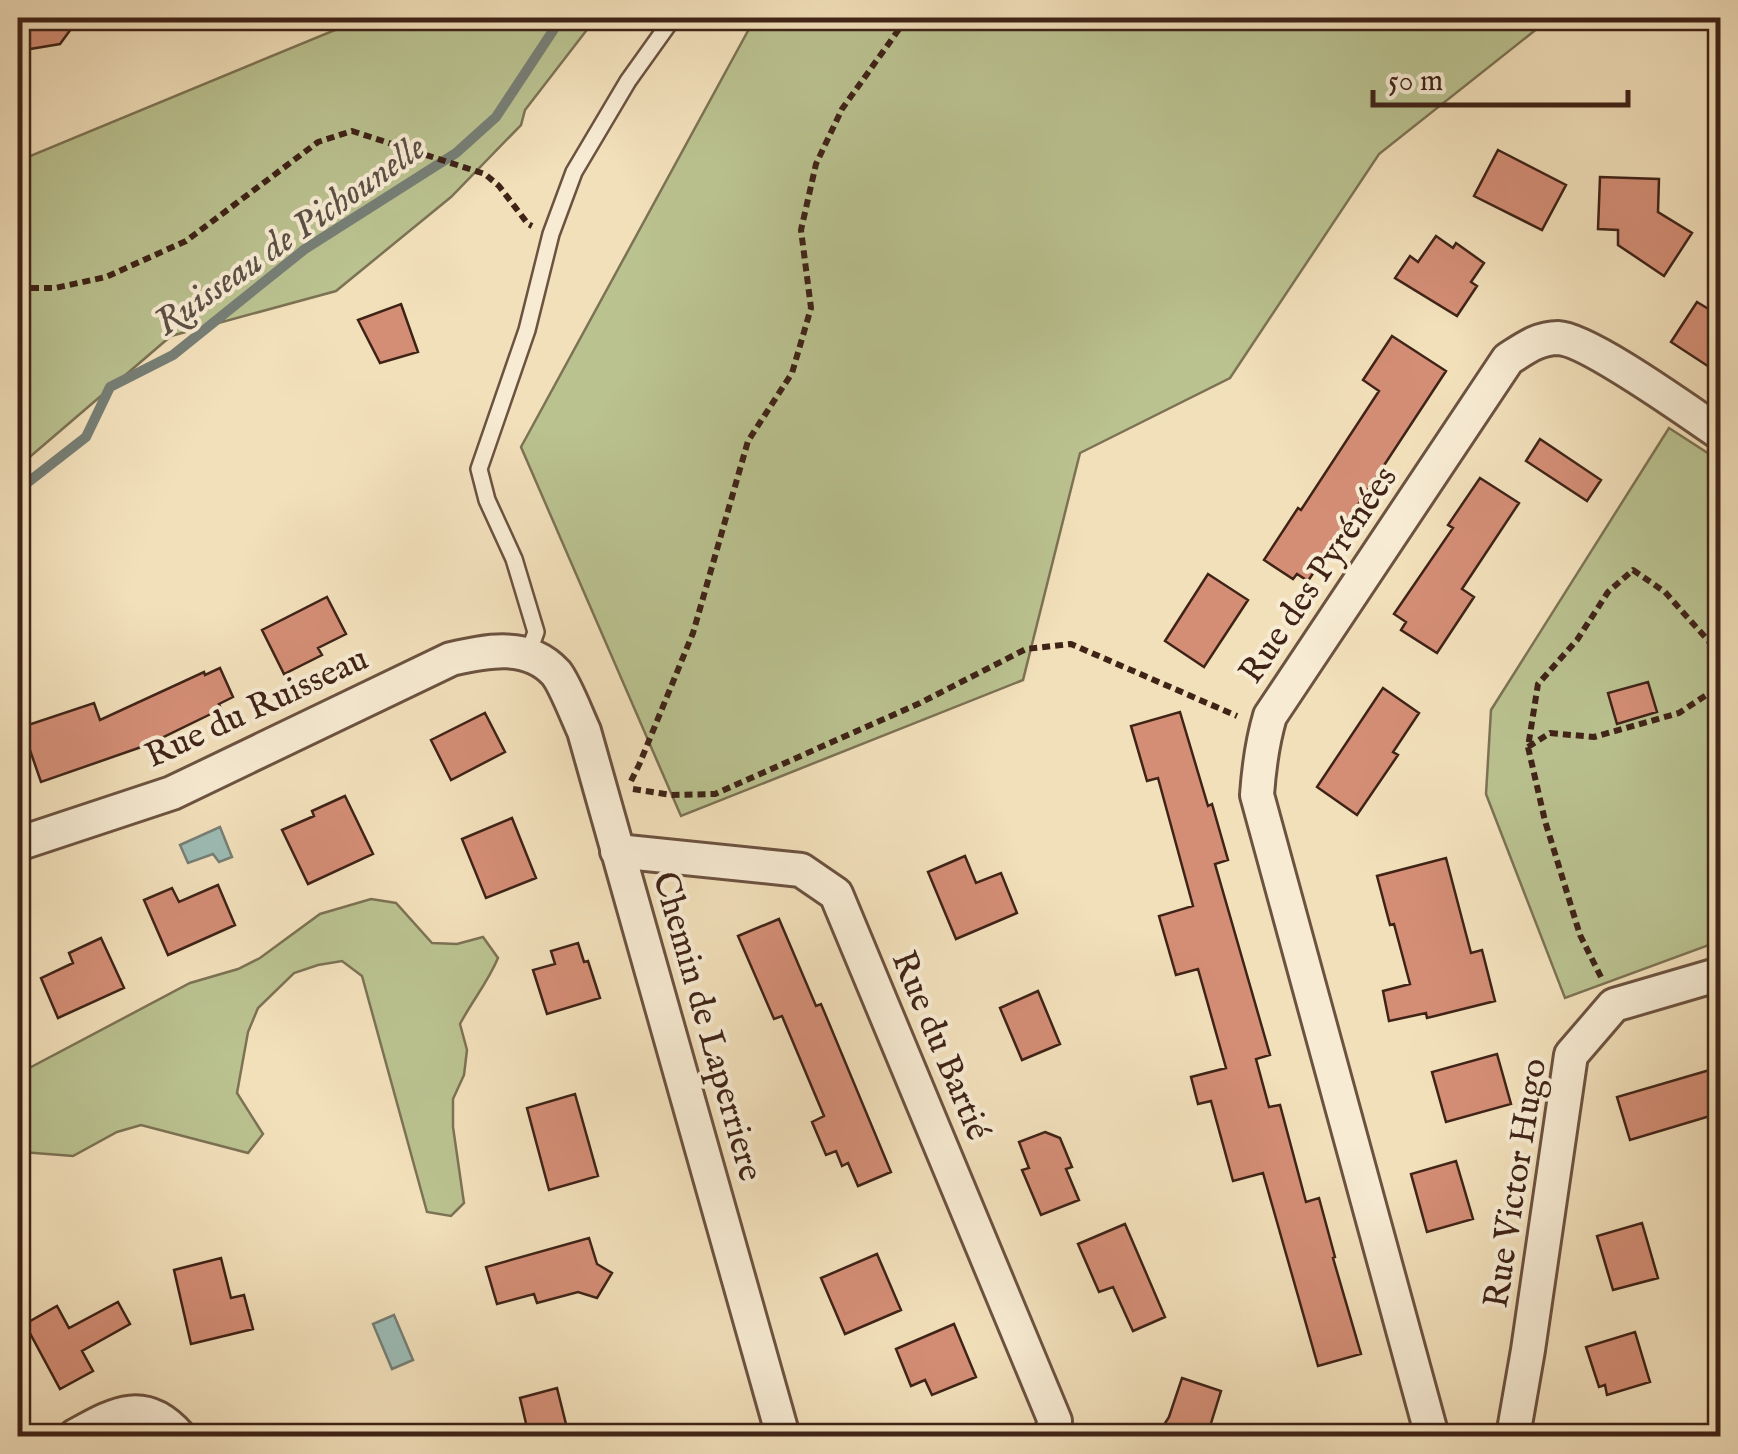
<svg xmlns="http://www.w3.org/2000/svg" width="1738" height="1454" font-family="'IM FELL English',serif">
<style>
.green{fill:#bac290;stroke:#7c7254;stroke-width:2.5}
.water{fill:#9cbcb5;stroke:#777f76;stroke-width:2.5}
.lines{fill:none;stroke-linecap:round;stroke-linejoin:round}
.stream{stroke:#777f76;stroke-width:10}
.building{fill:#d48e76;stroke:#3f2317;stroke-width:2.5}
.lane-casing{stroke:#6c5240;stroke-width:20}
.street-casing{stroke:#6c5240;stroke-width:38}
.path{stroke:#3f2317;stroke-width:6;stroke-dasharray:8 5;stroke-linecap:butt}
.lane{stroke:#f7ebd3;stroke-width:15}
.street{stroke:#f7ebd3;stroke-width:32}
.labels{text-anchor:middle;stroke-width:8;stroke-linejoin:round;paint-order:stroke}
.street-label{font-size:35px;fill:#3f2317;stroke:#f7ebd3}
.water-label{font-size:38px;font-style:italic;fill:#5b5146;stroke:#f7ebd3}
</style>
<rect width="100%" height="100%" fill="#f2e0bb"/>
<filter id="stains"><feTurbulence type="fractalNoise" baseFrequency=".002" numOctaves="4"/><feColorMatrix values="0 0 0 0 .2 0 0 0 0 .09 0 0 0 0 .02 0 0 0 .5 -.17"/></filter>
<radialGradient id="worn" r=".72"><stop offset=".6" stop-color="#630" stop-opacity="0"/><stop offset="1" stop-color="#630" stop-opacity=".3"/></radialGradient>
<path class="green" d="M 364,18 L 596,18 L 525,110 L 521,125 L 451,197 L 336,291 L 171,336 L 18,467 L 18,161 Z
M 755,18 L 1626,18 L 1543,24 L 1379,154 L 1230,378 L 1080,453 L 1023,680 L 681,816 L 521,447 Z
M 1669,428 L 1720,461 L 1720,941 L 1565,998 L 1486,794 L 1491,710 Z
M 371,899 L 396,903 L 432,943 L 457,944 L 483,937 L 498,958 C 488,982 472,1001 460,1024 L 467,1050 L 464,1075 L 453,1099 L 453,1127 L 464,1203 L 451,1216 L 427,1212 L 362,976 L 342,961 L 318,965 L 294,973 L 258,1008 L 248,1032 L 237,1093 L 263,1134 L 248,1153 L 141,1125 L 117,1132 L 73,1156 L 22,1152 L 18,1154 L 18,1074 L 190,983 L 238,969 L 260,958 L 320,914 Z"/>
<path class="water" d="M 220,827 L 232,857 L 219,862 L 213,854 L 188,863 L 180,845 Z
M 394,1315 L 413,1360 L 392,1369 L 373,1324 Z"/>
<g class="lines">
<path class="stream" d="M 18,490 L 86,437 L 110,387 L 173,355 L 305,249 L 456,153 L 496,117 L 558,23 L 586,18"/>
</g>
<path class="building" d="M 18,18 L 79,18 L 60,44 L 18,51 Z
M 1498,150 L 1566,185 L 1542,230 L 1474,196 Z
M 1600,177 L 1659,179 L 1658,212 L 1692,233 L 1664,276 L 1618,245 L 1618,230 L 1598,229 Z
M 1436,236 L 1453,248 L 1456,243 L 1484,263 L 1471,282 L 1477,286 L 1457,316 L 1395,278 L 1410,256 L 1418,262 Z
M 1697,302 L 1720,316 L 1720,374 L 1671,342 Z
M 401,304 L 418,352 L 380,363 L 358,320 Z
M 1392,336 L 1446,371 L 1308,581 L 1297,574 L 1293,579 L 1264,560 L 1298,508 L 1301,510 L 1379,391 L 1363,380 Z
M 1540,439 L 1601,480 L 1587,501 L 1526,461 Z
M 1480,478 L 1519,503 L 1462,589 L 1474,597 L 1437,653 L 1401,630 L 1406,622 L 1394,614 L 1453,528 L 1448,525 Z
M 1208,574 L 1248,600 L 1204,667 L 1165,641 Z
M 327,597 L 346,634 L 318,648 L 322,655 L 284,674 L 262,630 Z
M 220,668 L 233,697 L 219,704 L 221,709 L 147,745 L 41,782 L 22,727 L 94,703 L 100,720 L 204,672 L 205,675 Z
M 1648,682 L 1657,712 L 1617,724 L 1608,693 Z
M 1383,688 L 1419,713 L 1393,752 L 1398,755 L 1357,815 L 1317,787 Z
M 1180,712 L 1208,806 L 1212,804 L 1228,860 L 1215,864 L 1270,1055 L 1256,1059 L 1269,1107 L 1280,1105 L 1306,1202 L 1319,1198 L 1335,1257 L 1333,1258 L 1361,1354 L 1318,1366 L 1263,1173 L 1233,1181 L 1211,1101 L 1198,1104 L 1191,1077 L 1226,1068 L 1198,969 L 1176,975 L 1159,916 L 1193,906 L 1158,778 L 1147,781 L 1131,726 Z
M 485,713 L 505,752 L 451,780 L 431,740 Z
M 345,796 L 373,854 L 308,884 L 282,830 L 314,816 L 312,811 Z
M 512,818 L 536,878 L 486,898 L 462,839 Z
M 965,856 L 976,883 L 1001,873 L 1017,913 L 956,939 L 928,872 Z
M 1446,858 L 1471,953 L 1482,950 L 1495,1001 L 1427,1018 L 1426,1013 L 1389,1021 L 1383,991 L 1410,984 L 1394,924 L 1390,925 L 1377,876 Z
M 218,885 L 235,925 L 168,955 L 144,900 L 172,888 L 179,902 Z
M 779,919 L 816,1006 L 821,1004 L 891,1172 L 858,1186 L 848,1163 L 842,1166 L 836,1151 L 826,1155 L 812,1122 L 824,1116 L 782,1016 L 774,1019 L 738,936 Z
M 101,938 L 124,988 L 58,1018 L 41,978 L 73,963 L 69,953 Z
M 578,943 L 584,962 L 588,961 L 600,998 L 547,1014 L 533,970 L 555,964 L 551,951 Z
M 1038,991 L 1060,1044 L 1022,1060 L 1000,1008 Z
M 1497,1054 L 1511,1104 L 1446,1122 L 1432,1072 Z
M 1720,1067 L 1720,1113 L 1630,1140 L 1617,1097 Z
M 575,1094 L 598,1176 L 549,1190 L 527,1108 Z
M 1045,1132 L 1060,1138 L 1072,1167 L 1066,1169 L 1079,1200 L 1041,1215 L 1022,1170 L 1029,1168 L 1019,1142 Z
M 1456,1161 L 1473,1219 L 1427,1232 L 1411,1174 Z
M 1642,1223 L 1658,1278 L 1613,1290 L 1597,1236 Z
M 1125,1224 L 1165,1317 L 1133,1331 L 1113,1287 L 1099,1292 L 1078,1244 Z
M 589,1238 L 597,1264 L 612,1273 L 597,1298 L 578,1292 L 537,1303 L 534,1294 L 497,1304 L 486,1267 Z
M 877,1254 L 901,1310 L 845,1334 L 821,1278 Z
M 221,1258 L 231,1298 L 244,1295 L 253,1329 L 191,1344 L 174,1270 Z
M 118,1302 L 130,1324 L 82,1351 L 93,1371 L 60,1389 L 25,1324 L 57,1306 L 69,1328 Z
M 954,1324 L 976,1377 L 932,1395 L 925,1380 L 911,1386 L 896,1349 Z
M 1635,1332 L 1650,1382 L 1607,1395 L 1605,1385 L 1599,1387 L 1586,1347 Z
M 1182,1378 L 1221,1391 L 1207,1436 L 1157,1436 L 1169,1417 Z
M 557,1388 L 569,1436 L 529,1436 L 520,1398 Z"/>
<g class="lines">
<g class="lane-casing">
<path id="lane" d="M 528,654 L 536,632 L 514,559 L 487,500 L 479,469 L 527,330 L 551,234 L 574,172 L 628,81 L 673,18"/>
</g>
<g class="street-casing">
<path id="street" d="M 18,844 L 172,793 L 451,659 C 487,651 528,642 556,673 C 565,684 577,716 584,731 L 783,1436
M 617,851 L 801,870 L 836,894 L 1055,1421 L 1050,1436
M 75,1436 C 115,1414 144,1396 179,1436
M 1432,1436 L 1257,795 C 1259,767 1262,743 1270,716 L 1508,359 C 1524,349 1538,338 1558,338 C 1588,339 1690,413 1720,433
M 1513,1436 L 1528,1350 L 1571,1055 L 1614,1005 L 1720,974"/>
</g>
<path class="path" d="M 18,288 L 55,288 L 106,277 L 186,241 L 318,142 L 352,131 L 485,174 L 499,186 L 528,224 L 532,226
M 1528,747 L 1550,733 L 1594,737 L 1679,713 L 1720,686
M 631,781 L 639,765 L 693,633 L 748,441 L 792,373 L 811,308 L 801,230 L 816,164 L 842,109 L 907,18
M 633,789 L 671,795 L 715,794 L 920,703 L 1026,649 L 1071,644 L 1237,716
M 1601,977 L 1580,935 L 1545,821 L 1528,747 L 1538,684 L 1577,640 L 1608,592 L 1633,570 L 1665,592 L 1713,646 L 1720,651"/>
<use href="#lane" class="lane"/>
<use href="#street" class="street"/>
</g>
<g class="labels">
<g class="street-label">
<text transform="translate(1317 574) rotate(-56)" y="12">Rue des Pyrénées</text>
<text transform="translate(256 706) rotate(-25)" y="12">Rue du Ruisseau</text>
<text transform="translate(709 1026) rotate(74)" y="12">Chemin de Laperriere</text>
<text transform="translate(942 1045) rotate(67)" y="12">Rue du Bartié</text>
<text transform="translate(1514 1183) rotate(-81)" y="12">Rue Victor Hugo</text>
</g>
<g class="water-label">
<text transform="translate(289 234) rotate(-35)" y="13">Ruisseau de Pichounelle</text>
</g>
</g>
<rect width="1738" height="1454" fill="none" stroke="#f2e0bb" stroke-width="60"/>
<rect x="20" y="20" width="1698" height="1414" fill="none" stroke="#3f2317" stroke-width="5"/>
<rect x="30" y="30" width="1678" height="1394" fill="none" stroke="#3f2317" stroke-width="2.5"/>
<path d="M1373 90v15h255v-15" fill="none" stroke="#3f2317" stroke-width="5"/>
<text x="1388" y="90" font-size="30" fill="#3f2317" stroke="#f7ebd3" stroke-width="8" paint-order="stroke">50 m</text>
<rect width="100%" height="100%" filter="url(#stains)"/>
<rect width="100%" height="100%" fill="url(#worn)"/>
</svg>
